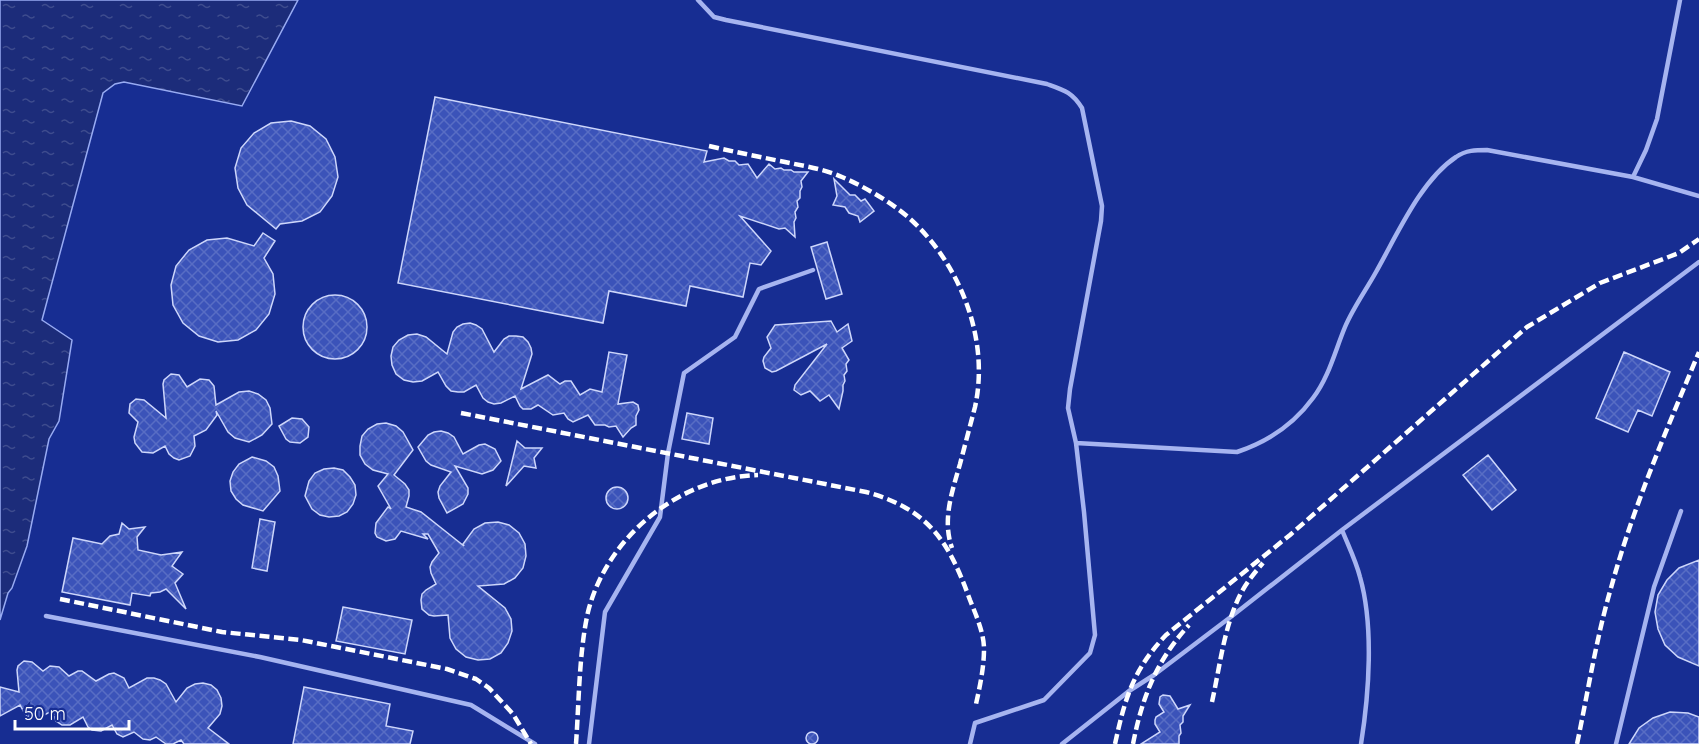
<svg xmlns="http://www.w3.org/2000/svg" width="1699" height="744" font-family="Quicksand,sans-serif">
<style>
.water{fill:url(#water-ripples);stroke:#98abf3;stroke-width:1.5}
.building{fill:url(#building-cross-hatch);stroke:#cdd6fb;stroke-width:1.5}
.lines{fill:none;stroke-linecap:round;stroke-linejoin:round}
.lane{stroke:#a6b4f0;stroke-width:4.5}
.rail{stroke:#fff;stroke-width:4.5;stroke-dasharray:10 4.5;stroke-linecap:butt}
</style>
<defs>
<pattern id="water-ripples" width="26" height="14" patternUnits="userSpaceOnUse" patternTransform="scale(1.5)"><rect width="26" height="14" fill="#1c2c7a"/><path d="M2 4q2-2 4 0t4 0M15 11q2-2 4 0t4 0" fill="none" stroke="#3e4c8e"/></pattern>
<pattern id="building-cross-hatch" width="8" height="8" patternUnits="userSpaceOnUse" patternTransform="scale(1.5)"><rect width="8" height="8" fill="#3b53b9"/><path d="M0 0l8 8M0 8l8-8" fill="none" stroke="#586dc4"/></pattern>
</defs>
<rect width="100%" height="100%" fill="#172d92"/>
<path class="water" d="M 0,0 L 298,0 L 242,106 L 124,82 L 115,84 L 103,93 L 42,320 L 72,340 L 59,421 L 49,439 L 27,546 L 12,588 L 8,593 L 0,620 Z"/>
<path class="building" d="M 435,97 L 707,151 L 704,162 L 724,158 L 729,161 L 735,161 L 739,165 L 748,164 L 757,178 L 769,164 L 775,169 L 781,168 L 784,170 L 791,170 L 794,172 L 808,172 L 801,181 L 802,187 L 800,191 L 800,198 L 797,201 L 798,207 L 795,212 L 796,218 L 794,222 L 795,237 L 785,228 L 779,229 L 740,216 L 771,251 L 761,265 L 750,263 L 743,297 L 690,286 L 686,306 L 609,291 L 603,323 L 398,283 Z
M 291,121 L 310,126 L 326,139 L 335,157 L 338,177 L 332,196 L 320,212 L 302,221 L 280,224 L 276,229 L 247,205 L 238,188 L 235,168 L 241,148 L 254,133 L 271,123 Z
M 834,179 L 850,195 L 855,195 L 861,201 L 865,199 L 874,211 L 860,222 L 858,216 L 849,213 L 845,207 L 833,205 L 837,196 Z
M 263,233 L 275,241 L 264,258 L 273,274 L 275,294 L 269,314 L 256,330 L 238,340 L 218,342 L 199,336 L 183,323 L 173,305 L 171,285 L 176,266 L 189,250 L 207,240 L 227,238 L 254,246 Z
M 827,242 L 842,294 L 826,299 L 811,247 Z
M303 327a32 32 0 1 1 64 0a32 32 0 1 1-64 0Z
M 831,321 L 837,332 L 848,324 L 852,341 L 842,348 L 849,360 L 846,364 L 847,371 L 844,375 L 845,381 L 843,385 L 843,391 L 839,409 L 829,395 L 820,401 L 810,391 L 801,395 L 794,390 L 795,385 L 827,344 L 776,371 L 772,372 L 765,368 L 763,361 L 764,357 L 771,348 L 767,337 L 775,325 Z
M 470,323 L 476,325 L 482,329 L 494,352 L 504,339 L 509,336 L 516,336 L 523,337 L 528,342 L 531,348 L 532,354 L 521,389 L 548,375 L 560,384 L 565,381 L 571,381 L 580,395 L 590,389 L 602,392 L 609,352 L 627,355 L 618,404 L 633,402 L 638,405 L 639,410 L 636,416 L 636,425 L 631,428 L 623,437 L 616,426 L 609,427 L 605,425 L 595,425 L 588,415 L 573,422 L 568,419 L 564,413 L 553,415 L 538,405 L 531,409 L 523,409 L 520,406 L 515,396 L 501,403 L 494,404 L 488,402 L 483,398 L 476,385 L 464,392 L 458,392 L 451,391 L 446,386 L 438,372 L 422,381 L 413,382 L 404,380 L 396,374 L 392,365 L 391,356 L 393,347 L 399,340 L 408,335 L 417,334 L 426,337 L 447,354 L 453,332 L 457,327 L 463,324 Z
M 1624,352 L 1670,372 L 1652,416 L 1638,410 L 1628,432 L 1596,418 Z
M 171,374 L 179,375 L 187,387 L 200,379 L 209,380 L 214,386 L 216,405 L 239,392 L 249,391 L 258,394 L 266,400 L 270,408 L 272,424 L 262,435 L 249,442 L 235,438 L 228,432 L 216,411 L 217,415 L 206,430 L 194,436 L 195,446 L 190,456 L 179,460 L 174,458 L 169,454 L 165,446 L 153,453 L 142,452 L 135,443 L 134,437 L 138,422 L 129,413 L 130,404 L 136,399 L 144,400 L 166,418 L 163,384 L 164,380 Z
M 687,413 L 713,418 L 709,444 L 682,439 Z
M 292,418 L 302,419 L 309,427 L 308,437 L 300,443 L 290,442 L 286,439 L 279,426 Z
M 386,423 L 396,426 L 403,432 L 413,450 L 394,475 L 405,484 L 409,490 L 409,496 L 406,507 L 421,512 L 464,546 L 463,544 L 474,529 L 485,523 L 498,522 L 509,525 L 519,533 L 525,544 L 526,556 L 523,568 L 515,578 L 504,584 L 478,586 L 505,608 L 511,619 L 512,631 L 508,643 L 501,653 L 490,659 L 478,660 L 466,657 L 456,649 L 450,638 L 448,615 L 434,616 L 429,615 L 422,609 L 421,600 L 422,594 L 426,590 L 436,584 L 431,573 L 430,567 L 432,562 L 439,553 L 428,534 L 423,534 L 428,539 L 401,531 L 395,539 L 386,541 L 377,537 L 375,533 L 376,523 L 388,507 L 391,509 L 378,486 L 388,474 L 373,470 L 365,464 L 360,455 L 360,446 L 362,436 L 368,429 L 377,424 Z
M 441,431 L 448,433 L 454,437 L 463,454 L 479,445 L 485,444 L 495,449 L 501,461 L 493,470 L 482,474 L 455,466 L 468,488 L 468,494 L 463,504 L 447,513 L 439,498 L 438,492 L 440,486 L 451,472 L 431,465 L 426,461 L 418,447 L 428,435 L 434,432 Z
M 517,441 L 525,448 L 542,448 L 534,458 L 536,468 L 524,466 L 506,486 Z
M 1488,455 L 1516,490 L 1492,510 L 1463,475 Z
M 252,457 L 266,461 L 274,467 L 278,476 L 280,491 L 263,511 L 243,505 L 236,499 L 231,491 L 230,481 L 233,472 L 239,464 Z
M 334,468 L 343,470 L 350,477 L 355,485 L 356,495 L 353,504 L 347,512 L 339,516 L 329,517 L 320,515 L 312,509 L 305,496 L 309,481 L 315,473 L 324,469 Z
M606 498a11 11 0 1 1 22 0a11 11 0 1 1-22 0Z
M 260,519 L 275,522 L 267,571 L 252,568 Z
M 122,523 L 129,529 L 145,527 L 137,537 L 138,550 L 161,555 L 182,552 L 172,566 L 183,574 L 175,583 L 186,609 L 166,589 L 160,592 L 151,593 L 150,596 L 132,593 L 130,605 L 62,592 L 73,538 L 102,544 L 110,536 L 119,534 Z
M 1699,560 L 1699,666 L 1678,657 L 1665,645 L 1658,629 L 1655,612 L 1658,595 L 1667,580 L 1679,568 Z
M 343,607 L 412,620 L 405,654 L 336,641 Z
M 24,661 L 32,662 L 43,671 L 50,666 L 59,667 L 69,676 L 78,671 L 82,671 L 96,681 L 109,674 L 114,673 L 124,678 L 129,688 L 147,678 L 154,678 L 160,680 L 166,684 L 176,702 L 187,688 L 195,684 L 203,683 L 211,685 L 217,690 L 221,698 L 222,706 L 220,714 L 208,728 L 229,744 L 184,744 L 181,740 L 173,744 L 166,744 L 156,737 L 150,740 L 143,739 L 134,732 L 123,737 L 117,734 L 112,725 L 101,731 L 92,730 L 88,727 L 83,717 L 70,725 L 62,725 L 56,721 L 52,711 L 38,718 L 29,717 L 25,714 L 20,705 L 0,716 L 0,687 L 19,692 L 17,670 L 18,666 Z
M 304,687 L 390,704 L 386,726 L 413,731 L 410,744 L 293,744 Z
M 1163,695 L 1170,696 L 1178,709 L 1190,705 L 1183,716 L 1183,722 L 1180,725 L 1181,733 L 1179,736 L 1179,744 L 1141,744 L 1160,732 L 1155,724 L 1155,720 L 1156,717 L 1164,712 L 1159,704 L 1160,697 Z
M 1670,712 L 1688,713 L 1699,717 L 1699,744 L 1629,744 L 1639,728 L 1653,718 Z
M806 738a6 6 0 1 1 12 0a6 6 0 1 1-12 0Z"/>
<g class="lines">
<path class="lane" d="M 698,0 L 714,17 L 726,20 L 1047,84 C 1064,90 1072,92 1082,108 L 1102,206 L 1101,221 L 1070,389 L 1068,408 L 1076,443 L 1084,512 L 1095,635 L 1090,653 L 1044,700 L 975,723 L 970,744
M 1633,177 L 1646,150 L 1657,119 L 1680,0
M 1076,443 L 1237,452 C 1267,442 1294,424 1313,398 C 1329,377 1335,351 1345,327 C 1353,308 1366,290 1376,272 C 1397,235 1421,180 1456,157 C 1466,150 1476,150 1487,150 L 1633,177 L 1699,196
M 1342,530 C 1348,545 1356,561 1360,577 C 1374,626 1369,694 1361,744
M 46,616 L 260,657 L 471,705 L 535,744
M 589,744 L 605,612 L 660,517 L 668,453 L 684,373 L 735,337 L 759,289 L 813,270
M 1062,744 L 1129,691 L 1154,675 L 1232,616 L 1342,530 L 1699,262
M 1616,744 L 1654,587 L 1681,511"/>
<path class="rail" d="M 709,146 C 735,152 760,157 785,162 C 804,166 824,169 842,177 C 865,187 889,201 908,217 C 960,263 990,339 975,407 C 970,426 965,445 960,464 C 952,492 942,520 952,548
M 461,413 L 866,492 C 929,509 949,542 970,600 C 976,615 984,633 984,649 C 984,667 980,686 976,704
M 60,599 L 222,632 L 301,640 L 447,669 L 476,679 L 489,688 L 513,714 L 531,744
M 1212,702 C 1220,666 1224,626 1241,593 C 1247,582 1255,572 1263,563
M 576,744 C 579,702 579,652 588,612 C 607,536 680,477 758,475
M 1115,744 C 1125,698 1133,670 1166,635 L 1290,535 L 1527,327 L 1600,283 L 1679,253 L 1699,239
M 1133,744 C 1142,698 1156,661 1189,625
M 1577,744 C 1588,692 1596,639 1611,588 C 1633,507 1667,429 1699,352"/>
</g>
<path d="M15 720v9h114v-9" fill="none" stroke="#ffffff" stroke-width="3"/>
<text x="24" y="720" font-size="18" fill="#ffffff" stroke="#172d92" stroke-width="4.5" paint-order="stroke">50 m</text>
</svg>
